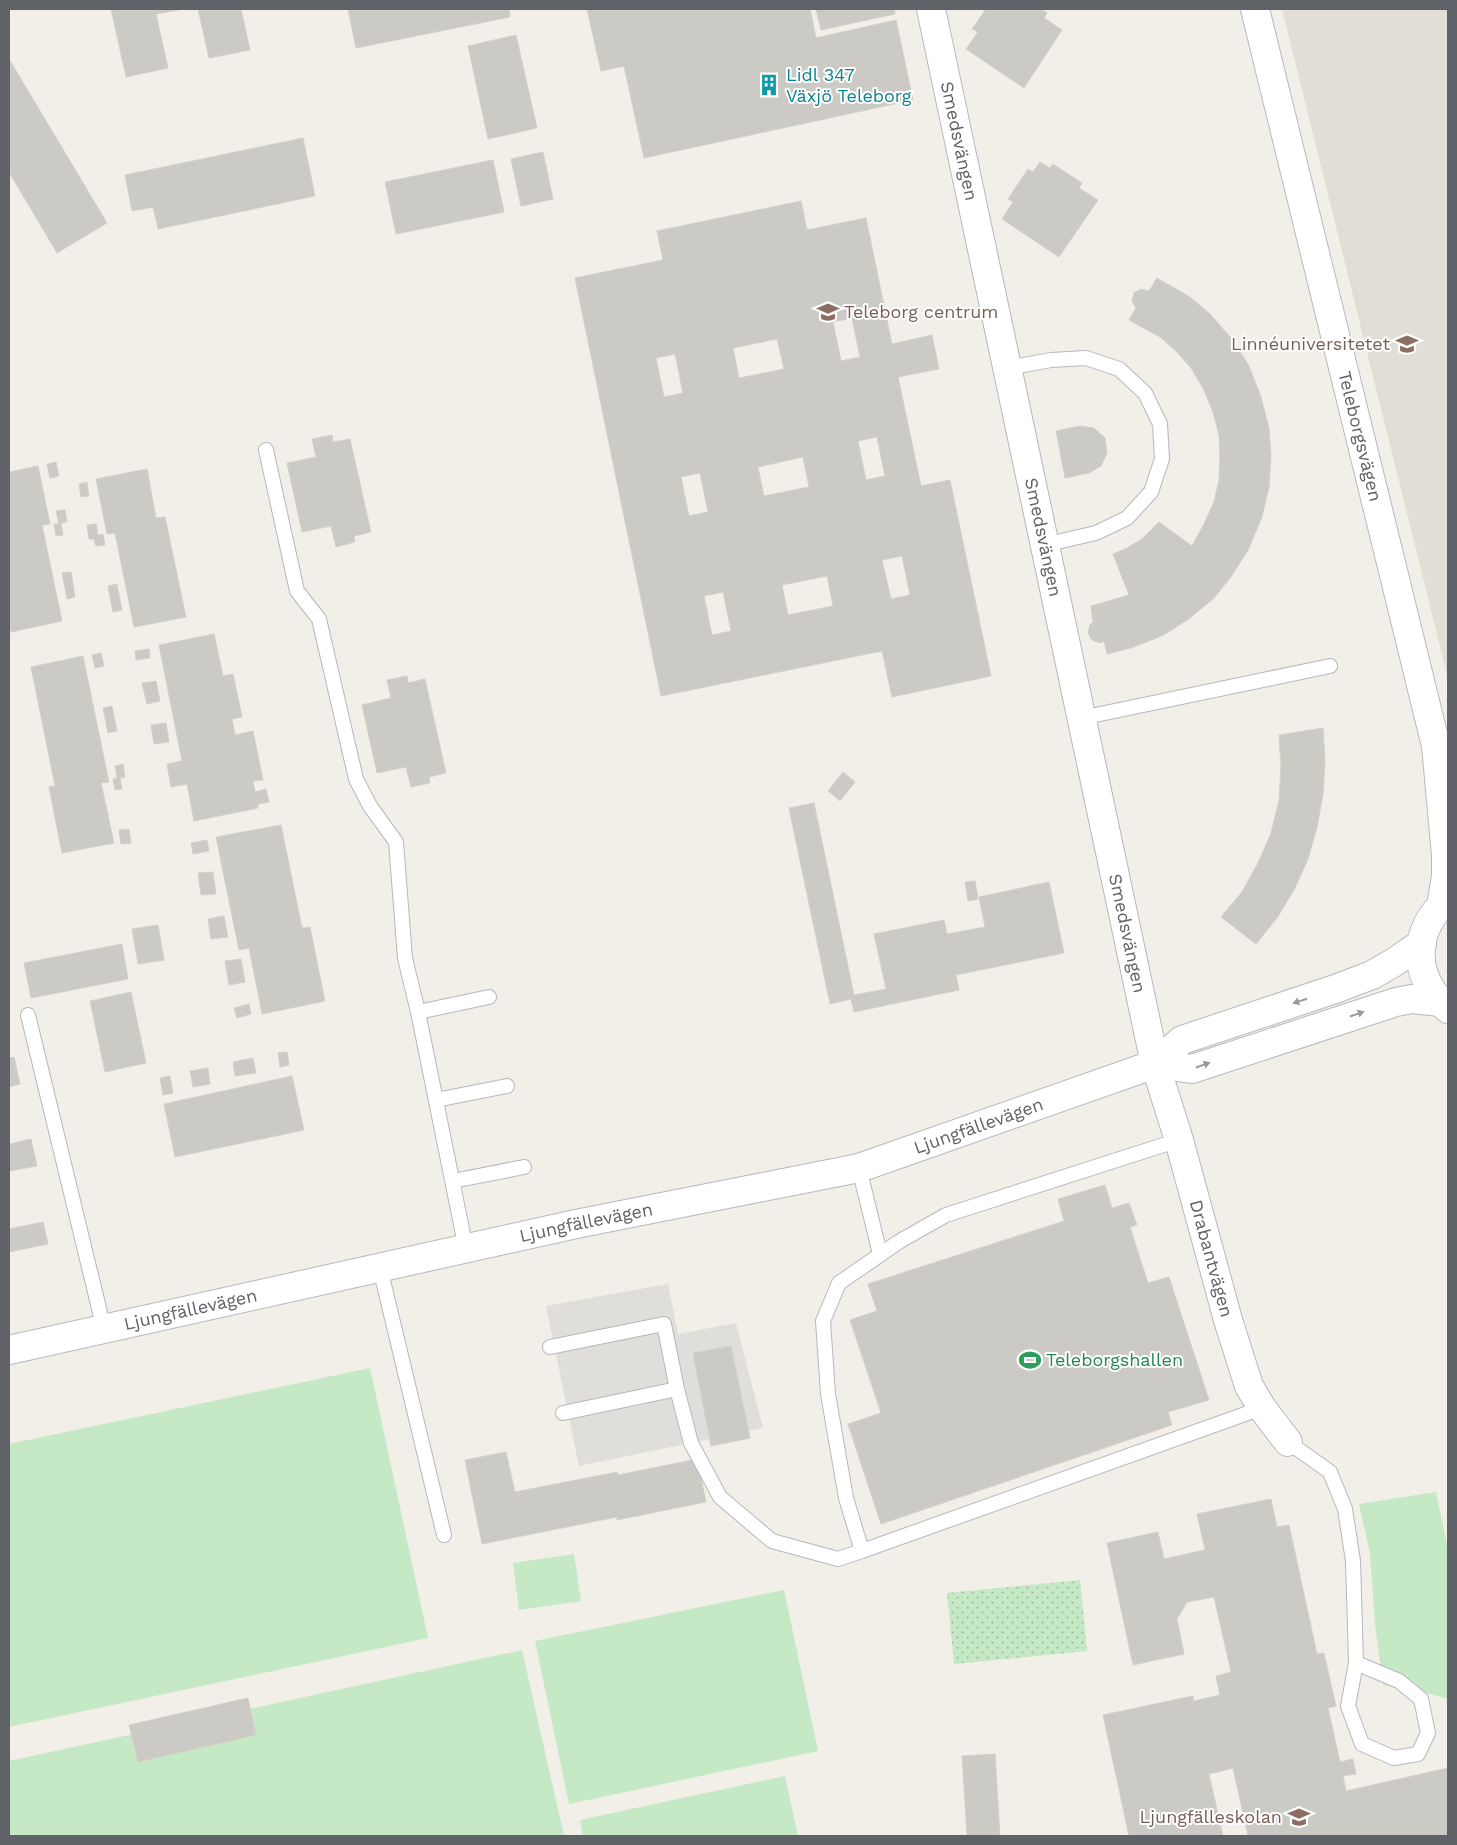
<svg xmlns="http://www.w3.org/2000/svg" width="1457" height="1845" font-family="'Work Sans',sans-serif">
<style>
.industrial{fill:#e0deda}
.education{fill:#e1ded6}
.grass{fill:#c5e8c5}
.park{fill:url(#park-dots)}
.building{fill:#cccac5;stroke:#d6d1c6;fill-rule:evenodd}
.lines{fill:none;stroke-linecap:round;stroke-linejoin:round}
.lane-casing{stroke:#b5b8bc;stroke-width:16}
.street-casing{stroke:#b5b8bc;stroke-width:30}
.secondary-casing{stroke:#b6babf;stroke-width:30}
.lane{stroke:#fff;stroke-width:14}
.street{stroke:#fff;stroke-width:28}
.secondary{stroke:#fff;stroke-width:28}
.oneway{fill:#979a9d}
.labels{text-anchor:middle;stroke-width:4;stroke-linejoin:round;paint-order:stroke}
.culture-label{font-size:18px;fill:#0d838f;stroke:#fff;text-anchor:start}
.street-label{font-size:18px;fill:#5f6368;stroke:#fff}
.education-label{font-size:18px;fill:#785e54;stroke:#fff;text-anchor:end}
.leisure-label{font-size:18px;fill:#27864d;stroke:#fff;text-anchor:start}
</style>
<defs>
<pattern id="park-dots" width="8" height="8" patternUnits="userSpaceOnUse" patternTransform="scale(1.25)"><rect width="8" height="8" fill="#c5e8c5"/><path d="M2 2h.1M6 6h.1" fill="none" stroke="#a3c0a4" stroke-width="1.8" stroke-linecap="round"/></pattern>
</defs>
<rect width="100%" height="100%" fill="#f1efe8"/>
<path class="industrial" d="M 668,1284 L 678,1334 L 736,1323 L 763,1428 L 579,1466 L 546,1306 Z"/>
<path class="education" d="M 1282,9 L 1448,9 L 1448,679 Z"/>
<path class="grass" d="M 370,1368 L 428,1638 L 9,1727 L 9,1444 Z
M 1436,1492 L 1448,1549 L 1448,1699 L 1420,1691 L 1383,1685 L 1375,1624 L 1370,1554 L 1359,1504 Z
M 574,1554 L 581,1601 L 519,1610 L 513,1563 Z
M 784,1590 L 818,1751 L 569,1804 L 535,1641 Z
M 522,1650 L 564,1836 L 9,1836 L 9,1761 Z
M 785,1776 L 798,1836 L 583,1836 L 580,1820 Z"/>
<path class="park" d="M 1080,1580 L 1087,1651 L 954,1664 L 947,1593 Z"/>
<path class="building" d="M 111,9 L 184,9 L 156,14 L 168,68 L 126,77 Z
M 198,9 L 241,9 L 250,50 L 209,58 Z
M 348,9 L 509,9 L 510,17 L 356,48 Z
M 587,9 L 810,9 L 816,38 L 896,20 L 913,100 L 644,158 L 624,66 L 601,71 Z
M 816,9 L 894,9 L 895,14 L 821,30 Z
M 986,9 L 1040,9 L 1047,13 L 1044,18 L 1062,30 L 1024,88 L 966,49 L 978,32 L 972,29 Z
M 516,35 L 537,128 L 488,139 L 468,46 Z
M 9,59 L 107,223 L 57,253 L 9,172 Z
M 303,138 L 315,196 L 158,229 L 153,207 L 132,211 L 125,175 Z
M 543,152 L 553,199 L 521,206 L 511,159 Z
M 493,160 L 504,212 L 396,234 L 385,182 Z
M 1040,162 L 1050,168 L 1053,164 L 1082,183 L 1079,188 L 1098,200 L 1059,257 L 1002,219 L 1013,202 L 1008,199 L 1028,169 L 1033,172 Z
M 801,201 L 807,230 L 866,218 L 892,344 L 932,335 L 939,369 L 898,377 L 921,486 L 950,480 L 991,676 L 892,697 L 882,651 L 661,696 L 575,278 L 663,260 L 657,231 ZM 852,318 L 860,357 L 841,361 L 833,322 ZM 777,339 L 784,369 L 739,378 L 733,348 ZM 675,354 L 683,393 L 664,397 L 656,358 ZM 877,437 L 885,476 L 866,480 L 858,441 ZM 803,457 L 809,487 L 764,496 L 758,467 ZM 700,473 L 708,512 L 689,516 L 681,477 ZM 902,556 L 910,595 L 891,599 L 882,560 ZM 827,576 L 833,606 L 788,615 L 782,585 ZM 723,592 L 731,631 L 712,635 L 704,596 Z
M 1157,278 L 1190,297 L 1210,314 L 1231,338 L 1248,364 L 1261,397 L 1269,428 L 1271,455 L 1269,487 L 1262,517 L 1248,550 L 1231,577 L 1214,598 L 1190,618 L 1164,635 L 1131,648 L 1107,654 L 1104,641 L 1100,643 L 1092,640 L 1088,633 L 1090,624 L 1093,623 L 1091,606 L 1129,595 L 1113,554 L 1127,548 L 1142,539 L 1159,522 L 1192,546 L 1203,526 L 1214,502 L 1219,480 L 1220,456 L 1219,435 L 1213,412 L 1203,388 L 1191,368 L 1175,350 L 1160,337 L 1129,320 L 1136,308 L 1132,301 L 1134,293 L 1141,289 L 1149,291 Z
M 1080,426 L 1094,428 L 1105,438 L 1107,453 L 1101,466 L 1089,473 L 1065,478 L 1056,431 Z
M 332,435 L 333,442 L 350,439 L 371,532 L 354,536 L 355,542 L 336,547 L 331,526 L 302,532 L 287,463 L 316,457 L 312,439 Z
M 56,462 L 59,476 L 50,478 L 47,464 Z
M 38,466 L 50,524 L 42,525 L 62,621 L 11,632 L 9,623 L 9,472 Z
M 147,469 L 156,518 L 165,517 L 186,617 L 134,627 L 115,533 L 107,534 L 96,479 Z
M 87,482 L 89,496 L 81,497 L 79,484 Z
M 65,510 L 67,522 L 61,523 L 63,535 L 56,536 L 54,524 L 59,524 L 56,511 Z
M 96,524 L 98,535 L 103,534 L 105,545 L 96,546 L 94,539 L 89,539 L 87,525 Z
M 71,572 L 75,597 L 67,599 L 62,573 Z
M 117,584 L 122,610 L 113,612 L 108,586 Z
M 214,634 L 223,676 L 233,674 L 242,717 L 232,719 L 235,735 L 253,731 L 263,780 L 253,781 L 255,792 L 266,789 L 269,802 L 258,804 L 258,808 L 194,821 L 187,784 L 171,787 L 167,764 L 182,761 L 159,645 Z
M 149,649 L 150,658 L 136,660 L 135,651 Z
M 101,653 L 104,666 L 95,668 L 92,655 Z
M 83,656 L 109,782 L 101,783 L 114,843 L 62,853 L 49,787 L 55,786 L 31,667 Z
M 407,676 L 408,683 L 425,679 L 446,773 L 429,777 L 430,783 L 411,787 L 406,767 L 377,773 L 362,705 L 391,698 L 387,680 Z
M 156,681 L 160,701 L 147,704 L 142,683 Z
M 112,706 L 117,731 L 108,733 L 103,708 Z
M 166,723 L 169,742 L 154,744 L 151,725 Z
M 1323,728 L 1325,761 L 1323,794 L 1317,827 L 1308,859 L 1294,890 L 1277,918 L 1256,944 L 1221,917 L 1242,892 L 1258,863 L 1271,833 L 1279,800 L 1281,767 L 1279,735 Z
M 123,764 L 125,777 L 120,778 L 122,789 L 115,790 L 113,779 L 117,778 L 115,766 Z
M 843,772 L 855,782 L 840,801 L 828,791 Z
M 814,803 L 854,995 L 886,989 L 874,934 L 944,920 L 947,934 L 985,927 L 979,897 L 1049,882 L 1064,953 L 956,975 L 959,990 L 854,1012 L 851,999 L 830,1004 L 789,808 Z
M 281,825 L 302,928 L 310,927 L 325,1001 L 262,1014 L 249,948 L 239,950 L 216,837 Z
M 129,829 L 131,843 L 121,844 L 119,830 Z
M 207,840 L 209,851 L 193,854 L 191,843 Z
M 213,872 L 216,894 L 201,895 L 198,873 Z
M 975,881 L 978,899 L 968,901 L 965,882 Z
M 224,916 L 228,937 L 211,939 L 208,919 Z
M 158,925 L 164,960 L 138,964 L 132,929 Z
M 122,944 L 128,979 L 31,998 L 24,963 Z
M 241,959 L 245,982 L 229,985 L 225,961 Z
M 131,992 L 146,1063 L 105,1072 L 90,1001 Z
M 249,1004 L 251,1014 L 237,1018 L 234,1008 Z
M 287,1052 L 289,1065 L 280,1067 L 278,1053 Z
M 14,1057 L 20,1084 L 9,1087 L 9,1058 Z
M 253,1058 L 256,1073 L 235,1076 L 233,1062 Z
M 208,1068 L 210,1084 L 193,1087 L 190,1071 Z
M 170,1076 L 173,1093 L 163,1095 L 160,1078 Z
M 292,1076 L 304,1130 L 175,1157 L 164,1104 Z
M 31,1139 L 37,1166 L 9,1171 L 9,1144 Z
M 1105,1185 L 1112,1208 L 1129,1203 L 1137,1225 L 1130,1227 L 1148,1283 L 1169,1277 L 1209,1400 L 1168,1412 L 1172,1425 L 881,1524 L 848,1424 L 881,1413 L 850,1320 L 877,1311 L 868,1284 L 1064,1221 L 1058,1199 Z
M 43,1222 L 48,1244 L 9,1252 L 9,1229 Z
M 731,1346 L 750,1438 L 711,1446 L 693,1353 Z
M 506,1452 L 515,1492 L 617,1472 L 618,1475 L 697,1459 L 706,1502 L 617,1520 L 617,1517 L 482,1544 L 465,1460 Z
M 1271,1499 L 1277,1527 L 1289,1525 L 1317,1654 L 1324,1653 L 1336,1706 L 1328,1708 L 1340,1762 L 1353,1759 L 1356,1774 L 1343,1776 L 1346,1791 L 1448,1768 L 1448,1836 L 1248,1836 L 1233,1768 L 1209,1774 L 1223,1836 L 1129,1836 L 1103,1715 L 1193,1696 L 1194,1701 L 1220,1695 L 1216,1676 L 1231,1672 L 1214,1597 L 1187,1602 L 1177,1619 L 1184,1654 L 1133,1665 L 1107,1543 L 1158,1532 L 1164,1559 L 1205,1550 L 1197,1514 Z
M 248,1698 L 256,1735 L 138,1762 L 129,1725 Z
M 995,1754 L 1000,1836 L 967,1836 L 962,1756 Z"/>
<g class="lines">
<g class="lane-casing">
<path id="lane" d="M 1007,368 L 1051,360 L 1086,358 L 1119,369 L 1145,393 L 1160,424 L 1162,459 L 1151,492 L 1127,518 L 1096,533 L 1044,545
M 266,450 L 297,591 L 319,619 L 356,779 L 370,806 L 396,842 L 405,958 L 418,1012 L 466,1249
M 1081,718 L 1330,666
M 418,1012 L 489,997
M 28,1015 L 104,1329
M 436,1100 L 507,1086
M 1179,1140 L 946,1215 L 900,1241 L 839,1283 L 823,1321 L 828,1394 L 846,1498 L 862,1551 L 1262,1408
M 859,1168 L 880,1254
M 453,1181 L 524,1167
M 380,1268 L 444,1535
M 550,1347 L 664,1324 L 677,1389 L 563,1413
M 677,1389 L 691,1443 L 720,1497 L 772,1541 L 838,1559 L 862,1551
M 1288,1442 L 1330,1472 L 1345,1509 L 1353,1561 L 1356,1663 L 1348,1706 L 1362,1744 L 1394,1758 L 1418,1754 L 1428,1733 L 1421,1699 L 1399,1681 L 1356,1663"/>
</g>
<g class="street-casing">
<g id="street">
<path id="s1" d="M 931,9 L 1155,1064 L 1179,1140 L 1228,1320 L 1249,1386 L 1262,1408 L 1288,1442"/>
<path d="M 1155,1064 L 1192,1069 L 1396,1002 L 1412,999 L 1440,1002"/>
<path id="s2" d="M 9,1350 L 576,1224 L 859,1168 L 1155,1064 L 1182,1040 L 1338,988 L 1372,975 L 1393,963 L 1422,943"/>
</g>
</g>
<g class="secondary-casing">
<g id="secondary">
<path id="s3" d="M 1255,9 L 1436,746 L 1446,855 L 1446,876 L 1441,906"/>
<path d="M 1448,899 C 1411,931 1412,977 1448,1009"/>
</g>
</g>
<use href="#lane" class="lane"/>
<use href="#street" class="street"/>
<use href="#secondary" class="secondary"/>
</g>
<defs><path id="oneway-solid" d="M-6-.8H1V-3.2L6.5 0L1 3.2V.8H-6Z" transform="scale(1.25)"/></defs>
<g class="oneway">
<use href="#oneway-solid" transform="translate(1300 1001) rotate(162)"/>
<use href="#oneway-solid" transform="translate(1357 1014) rotate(-19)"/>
<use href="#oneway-solid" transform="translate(1203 1065) rotate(-19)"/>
</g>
<defs>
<g id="building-bare" transform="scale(1.725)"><path d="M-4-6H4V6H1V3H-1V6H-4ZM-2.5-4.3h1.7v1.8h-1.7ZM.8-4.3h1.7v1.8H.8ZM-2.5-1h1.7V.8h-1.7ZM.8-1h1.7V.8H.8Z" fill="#0f9aa8" stroke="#fff" stroke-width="2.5" paint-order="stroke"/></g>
<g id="school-bare" transform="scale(1.725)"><path d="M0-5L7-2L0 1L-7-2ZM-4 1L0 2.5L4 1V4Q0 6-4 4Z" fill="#8d6e63" stroke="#fff" stroke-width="2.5" paint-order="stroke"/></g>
<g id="university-bare" transform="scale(1.725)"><path d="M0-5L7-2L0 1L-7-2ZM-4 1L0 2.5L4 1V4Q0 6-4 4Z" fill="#8d6e63" stroke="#fff" stroke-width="2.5" paint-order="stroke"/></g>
<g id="stadium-bare" transform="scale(1.725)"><path d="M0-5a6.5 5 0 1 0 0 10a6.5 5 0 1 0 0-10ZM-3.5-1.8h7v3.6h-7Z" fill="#2e9e5b" stroke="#fff" stroke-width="2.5" paint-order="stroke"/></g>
</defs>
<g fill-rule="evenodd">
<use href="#building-bare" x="769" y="85"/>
<use href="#school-bare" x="828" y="312"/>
<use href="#university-bare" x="1407" y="344"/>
<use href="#stadium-bare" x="1030" y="1360"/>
<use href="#school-bare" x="1299" y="1817"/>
</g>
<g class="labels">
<g class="culture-label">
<text x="786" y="81">Lidl 347<tspan x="786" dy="21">Växjö Teleborg</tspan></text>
</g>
<g class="street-label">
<text dy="6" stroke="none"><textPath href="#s1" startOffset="135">Smedsvängen</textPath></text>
<text dy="6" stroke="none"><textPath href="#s3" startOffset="440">Teleborgsvägen</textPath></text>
<text dy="6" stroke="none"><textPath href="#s1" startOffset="540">Smedsvängen</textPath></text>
<text dy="6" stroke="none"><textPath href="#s1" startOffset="945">Smedsvängen</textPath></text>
<text dy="6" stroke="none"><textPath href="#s2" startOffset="996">Ljungfällevägen</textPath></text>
<text dy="6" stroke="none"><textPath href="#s2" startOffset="591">Ljungfällevägen</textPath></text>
<text dy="6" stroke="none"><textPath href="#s1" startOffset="1281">Drabantvägen</textPath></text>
<text dy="6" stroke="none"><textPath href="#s2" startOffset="186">Ljungfällevägen</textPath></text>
</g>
<g class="education-label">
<text x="844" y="318" text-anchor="start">Teleborg centrum</text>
<text x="1390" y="350">Linnéuniversitetet</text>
<text x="1282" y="1823">Ljungfälleskolan</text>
</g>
<g class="leisure-label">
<text x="1046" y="1366">Teleborgshallen</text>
</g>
</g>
<rect width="1457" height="1845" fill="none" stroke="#5f6368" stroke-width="20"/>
</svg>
